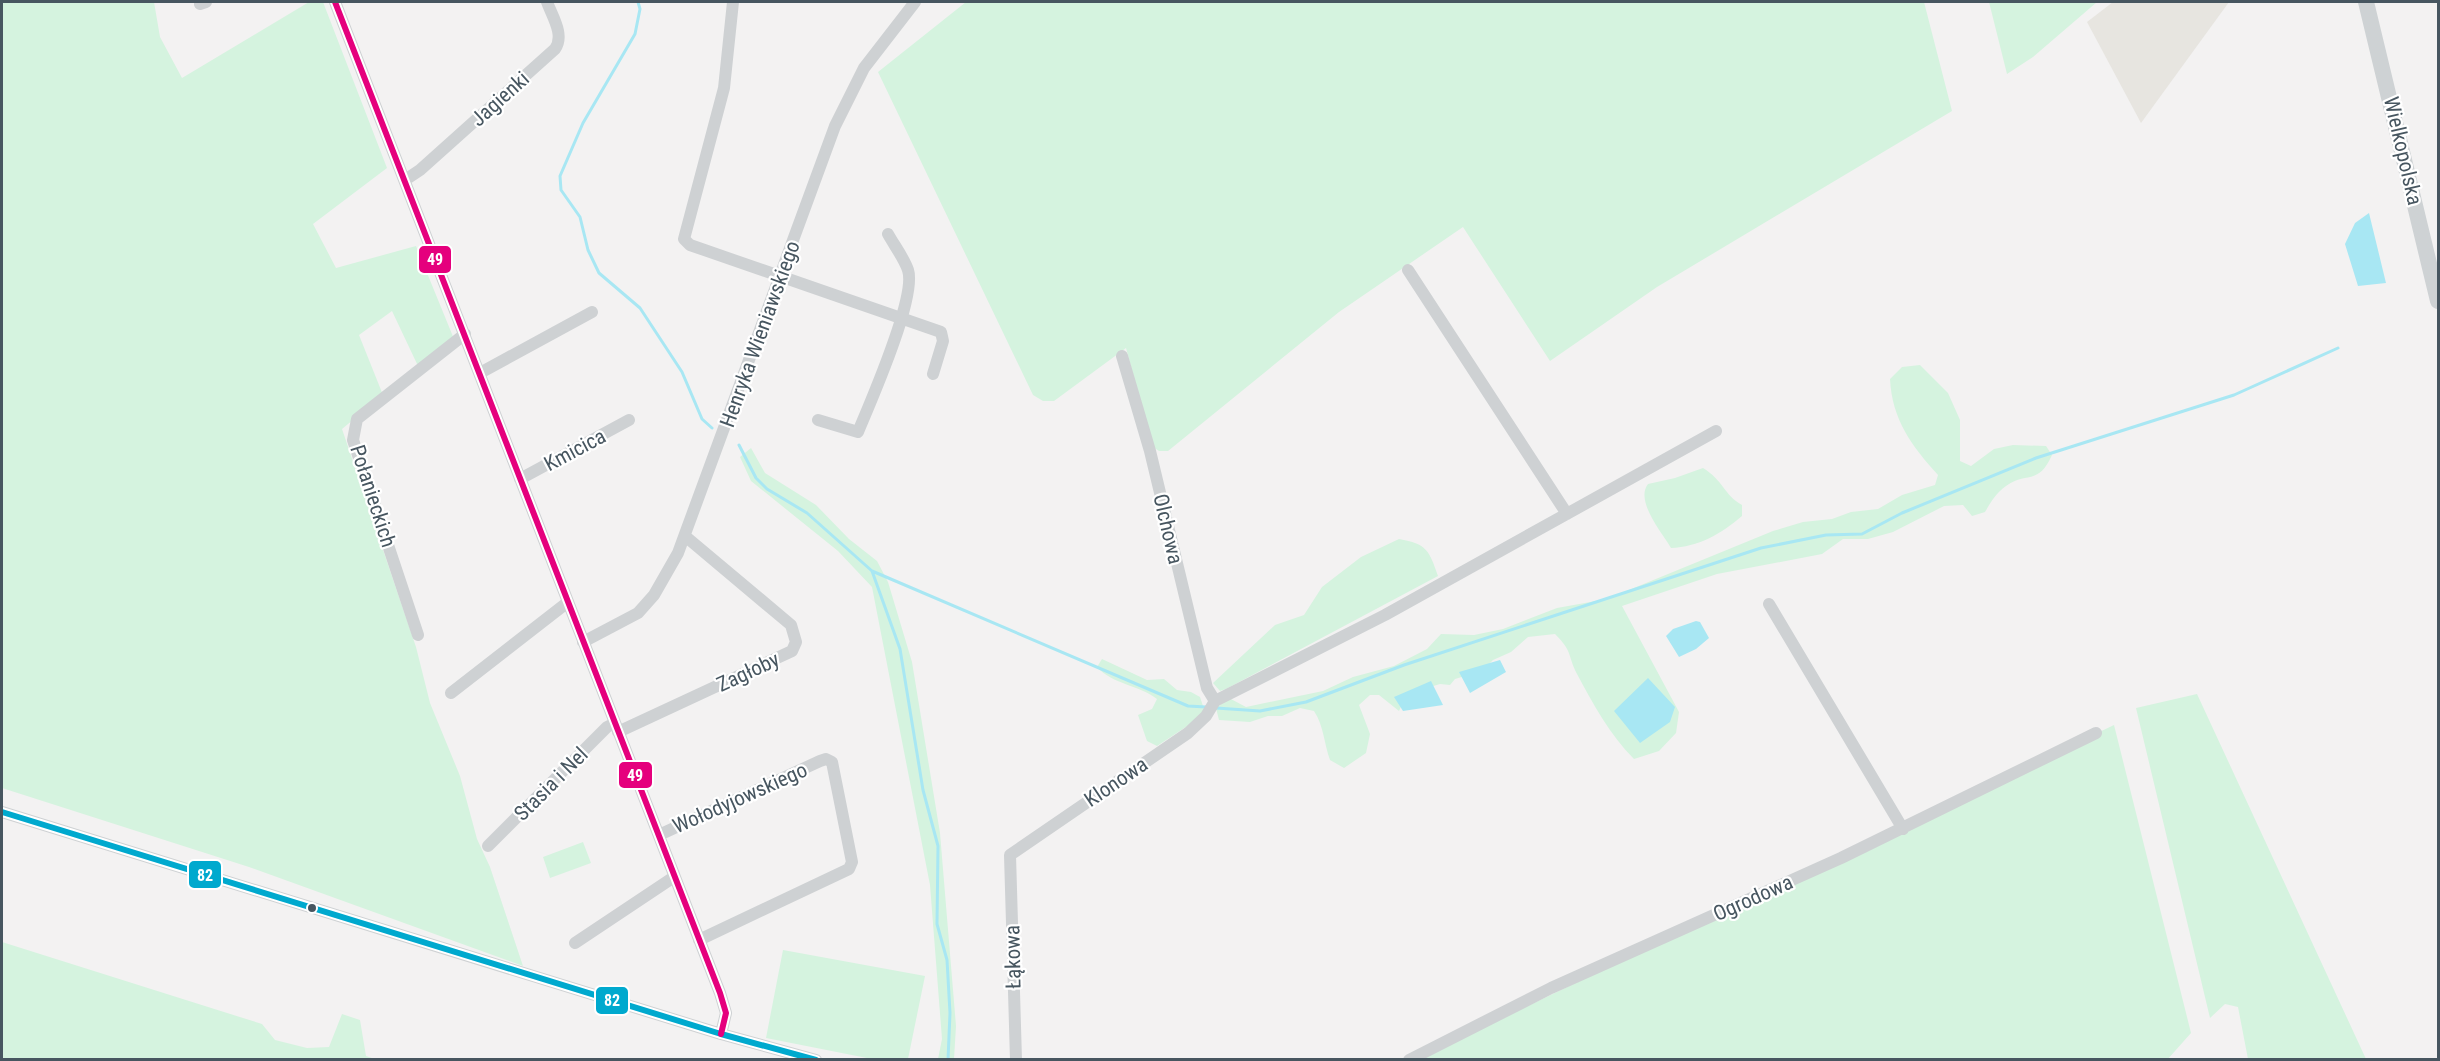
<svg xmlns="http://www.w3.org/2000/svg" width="2440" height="1061" font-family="'Roboto Condensed',sans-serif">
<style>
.commercial{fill:#e7e5e0}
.green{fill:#d5f3df}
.water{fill:#a8e7f3}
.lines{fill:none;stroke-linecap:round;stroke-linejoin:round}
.stream{stroke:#a8e7f3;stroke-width:3}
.minor{stroke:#ced1d3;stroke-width:12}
.secondary{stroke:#ced2d4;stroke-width:16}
.bus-1-casing{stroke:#fff;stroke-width:10}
.bus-2-casing{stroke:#fff;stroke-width:10}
.bus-1{stroke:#00a9ce;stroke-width:6}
.bus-2{stroke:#e5007d;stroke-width:6}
.bus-dot{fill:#475660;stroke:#fff;stroke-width:2}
.labels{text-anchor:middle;stroke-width:4.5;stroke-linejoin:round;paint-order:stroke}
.street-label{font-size:21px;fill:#475660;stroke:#fff}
.line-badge{stroke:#fff;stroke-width:2}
.badge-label{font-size:16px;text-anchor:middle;font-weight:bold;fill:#fff}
</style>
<rect width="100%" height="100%" fill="#f3f2f2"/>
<path class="commercial" d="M 2113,2 L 2229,2 L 2141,123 L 2087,22 Z"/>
<path class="green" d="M 2,2 L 154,2 L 160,37 L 182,78 L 309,2 L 323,2 L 387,168 L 313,224 L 336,268 L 416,246 L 454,339 L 418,366 L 392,311 L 359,335 L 383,395 L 342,429 L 416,647 L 430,703 L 460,776 L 477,839 L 490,867 L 523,966 L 249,867 L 2,788 Z
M 966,2 L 1924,2 L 1952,111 L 1657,287 L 1550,361 L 1463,227 L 1339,312 L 1168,451 L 1159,451 L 1153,447 L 1126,348 L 1054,401 L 1043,401 L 1033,395 L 878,72 Z
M 1989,2 L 2097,2 L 2033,57 L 2007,74 Z
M 1920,365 L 1948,393 L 1960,420 L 1960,461 L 1971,466 L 1994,449 L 2013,445 L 2046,446 L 2052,455 C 2038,486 2027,471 2006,486 C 1996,493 1991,502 1985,512 L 1972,516 L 1963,505 L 1944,506 L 1893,532 L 1868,539 L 1843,539 L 1822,554 L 1717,574 L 1622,606 L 1679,712 L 1676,733 L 1659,751 L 1634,759 C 1610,735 1593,704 1577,674 C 1567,654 1573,652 1555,634 L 1528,637 L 1511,652 L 1493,660 L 1482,671 L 1455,679 L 1450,685 L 1440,684 L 1407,694 L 1399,711 L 1379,695 L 1370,695 L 1359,705 L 1370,734 L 1366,753 L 1344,768 L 1330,760 C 1324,744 1324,726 1314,711 L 1300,708 L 1282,716 L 1268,716 L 1250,722 L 1219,720 L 1216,708 L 1229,698 L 1246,707 L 1323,691 L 1353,677 L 1394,666 L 1427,649 L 1441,634 L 1474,635 L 1503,629 L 1557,608 L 1607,599 L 1773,531 L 1803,522 L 1832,519 L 1851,512 L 1878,509 L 1902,495 L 1935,485 L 1938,475 C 1912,446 1892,420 1890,379 L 1902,367 Z
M 751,448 L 765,473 L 816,505 L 849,539 L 877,561 L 888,582 L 912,662 L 940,833 L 956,1026 L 954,1059 L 938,1059 L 942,1039 L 930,885 L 872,587 L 838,551 L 751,481 L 740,457 Z
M 1703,468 C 1723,480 1724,495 1742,505 L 1742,516 C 1721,534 1698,547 1671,548 C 1661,531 1635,501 1648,484 L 1675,478 Z
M 1399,539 C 1427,544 1429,550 1438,576 L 1226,689 L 1220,691 L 1213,683 L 1275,625 L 1304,615 L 1322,587 L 1361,557 Z
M 1102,659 L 1147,680 L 1164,679 L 1177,690 L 1191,692 L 1200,697 L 1204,709 L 1198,719 L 1157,746 L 1147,741 L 1138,715 L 1152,709 L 1157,699 C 1139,685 1112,684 1097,667 Z
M 2197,694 L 2366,1059 L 2248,1059 L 2238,1007 L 2225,1004 L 2210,1018 L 2136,708 Z
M 2114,725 L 2191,1033 L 2167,1060 L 1415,1060 Z
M 583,842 L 591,863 L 550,878 L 543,857 Z
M 2,942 L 262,1024 L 275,1040 L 307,1048 L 329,1047 L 342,1014 L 360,1020 L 366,1056 L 375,1059 L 2,1059 Z
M 783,950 L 925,976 L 908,1059 L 872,1059 L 766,1038 Z"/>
<path class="water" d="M 2369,213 L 2386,283 L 2358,286 L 2345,244 L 2355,223 Z
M 1696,621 L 1700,622 L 1709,638 L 1696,649 L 1679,657 L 1666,636 L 1673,629 Z
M 1500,660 L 1506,672 L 1470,693 L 1459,672 Z
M 1648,678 L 1675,707 L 1670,722 L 1640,743 L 1614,711 Z
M 1431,681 L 1443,705 L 1403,711 L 1394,697 Z"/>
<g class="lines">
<path class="stream" d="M 638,2 L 640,9 L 635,34 L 583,123 L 560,176 L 561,190 L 580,217 L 588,250 L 599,273 L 640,308 L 682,372 L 702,419 L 712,428
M 739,445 L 756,478 L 767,489 L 807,513 L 872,571 L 900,649 L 923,790 L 938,846 L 937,924 L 947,960 L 950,1013 L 948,1060
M 872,571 L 1188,706 L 1206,707
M 1216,708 L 1260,711 L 1306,702 L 1404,665 L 1761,548 L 1826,535 L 1862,534 L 1902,513 L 2036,458 L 2234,395 L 2338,348"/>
<path class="minor" d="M 335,2 L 720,993 L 726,1013 L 721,1034
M 733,2 L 724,88 L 684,239 L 690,245 L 941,332 L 943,341 L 933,374
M 200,4 L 206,2
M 405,180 L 420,170 L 555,49 C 565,35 552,16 547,2
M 1408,270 L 1567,514
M 1122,356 L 1150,451 L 1207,688 L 1215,701
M 480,373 L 592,312
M 818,420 L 858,432 C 870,403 917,297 908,270 C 904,258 894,245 888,234
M 520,479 L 629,420
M 1769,604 L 1903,829
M 418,635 L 353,440 L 357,419 L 465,334
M 583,642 L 638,613 L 654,595 L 678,553 L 835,126 L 864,68 L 915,2
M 451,693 L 568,602
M 1215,701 L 1385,615 L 1716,431
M 618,732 L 792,651 L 796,642 L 791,625 L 685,536
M 2,812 L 721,1034 L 816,1060
M 659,835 L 820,761 L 826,759 L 832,762 L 852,862 L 849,869 L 699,940
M 488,846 L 607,727 L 615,723
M 575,943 L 674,877
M 1016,1060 L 1010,855 L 1188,733 L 1206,716 L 1215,701
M 1409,1060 L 1551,988 L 1841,858 L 2096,733"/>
<path class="secondary" d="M 2366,2 L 2438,301"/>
<g class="bus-1-casing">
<path id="bus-1" d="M 2,812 L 721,1034 L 816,1060"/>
</g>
<g class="bus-2-casing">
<path id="bus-2" d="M 335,2 L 720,993 L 726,1013 L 721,1034"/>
</g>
<use href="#bus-1" class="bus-1"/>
<use href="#bus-2" class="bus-2"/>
</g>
<circle class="bus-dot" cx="312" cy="908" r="5"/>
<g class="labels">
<g class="street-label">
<text transform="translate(500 99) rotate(-42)" y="7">Jagienki</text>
<text transform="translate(2403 151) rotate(77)" y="7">Wielkopolska</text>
<text transform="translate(760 334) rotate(-70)" y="7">Henryka Wieniawskiego</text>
<text transform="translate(575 450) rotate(-28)" y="7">Kmicica</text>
<text transform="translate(373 496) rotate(72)" y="7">Połanieckich</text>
<text transform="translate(1168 529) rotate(77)" y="7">Olchowa</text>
<text transform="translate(748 672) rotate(-25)" y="7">Zagłoby</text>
<text transform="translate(1116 782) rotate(-34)" y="7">Klonowa</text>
<text transform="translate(551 784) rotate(-45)" y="7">Stasia i Nel</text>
<text transform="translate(740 798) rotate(-24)" y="7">Wołodyjowskiego</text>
<text transform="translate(1753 898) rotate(-24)" y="7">Ogrodowa</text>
<text transform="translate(1013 957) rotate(-91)" y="7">Łąkowa</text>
</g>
</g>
<g class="line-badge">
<rect x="418" y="245" width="34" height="29" rx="6" fill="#e5007d"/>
<rect x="618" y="761" width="35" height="28" rx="6" fill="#e5007d"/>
<rect x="188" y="860" width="34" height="29" rx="6" fill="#00a9ce"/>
<rect x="595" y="986" width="34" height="29" rx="6" fill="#00a9ce"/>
</g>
<g class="badge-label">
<text x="435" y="265">49</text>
<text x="635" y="781">49</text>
<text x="205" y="881">82</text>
<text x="612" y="1006">82</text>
</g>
<rect width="2440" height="1061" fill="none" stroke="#475660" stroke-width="6"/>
</svg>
